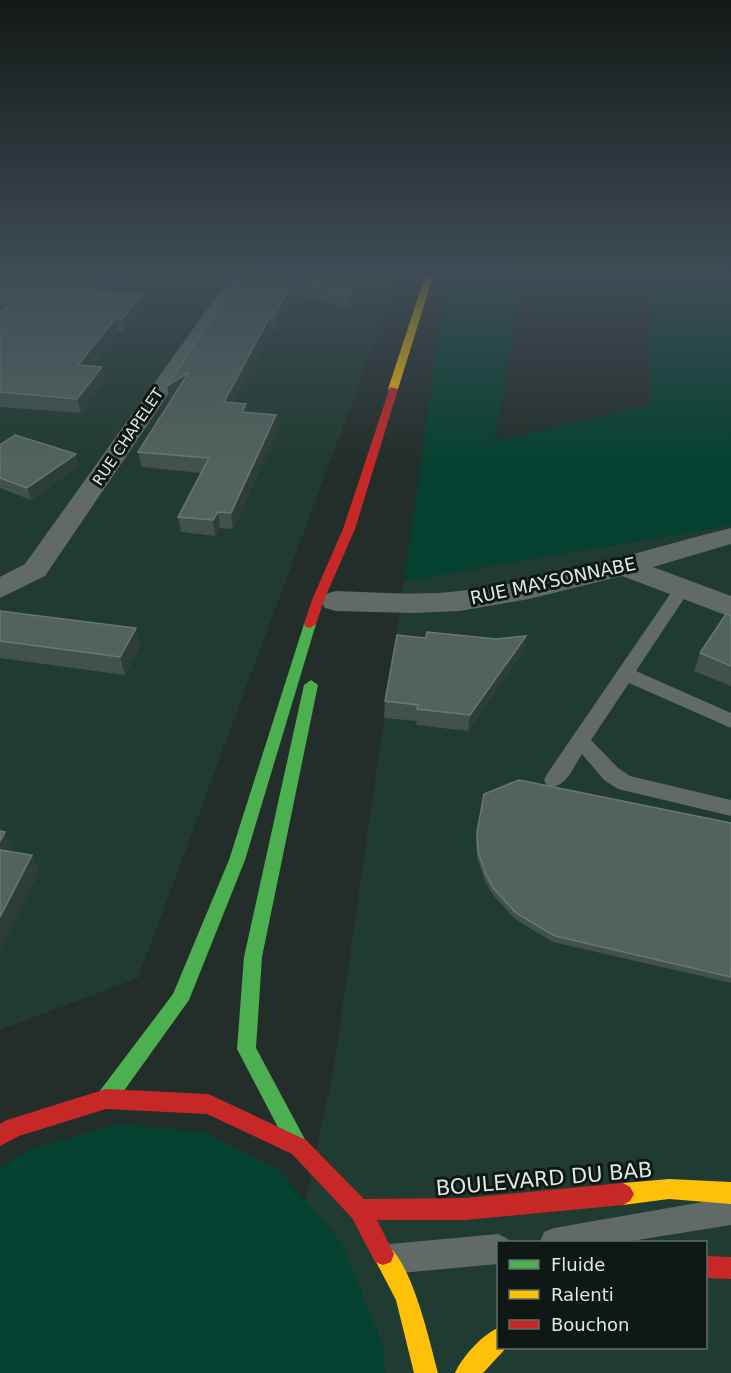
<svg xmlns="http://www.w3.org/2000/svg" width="731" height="1373" font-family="'DejaVu Sans',sans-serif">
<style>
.built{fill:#203b31;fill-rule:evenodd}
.green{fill:#054130}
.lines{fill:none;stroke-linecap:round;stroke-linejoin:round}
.lane{fill:#616a66;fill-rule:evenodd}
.street{fill:#616a66;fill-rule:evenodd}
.fast{fill:#4caf50;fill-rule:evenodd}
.slow{fill:#ffc107;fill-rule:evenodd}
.jam{fill:#c62828;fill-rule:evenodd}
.wall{fill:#41524c}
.shaded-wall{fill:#2e3d38}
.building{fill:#52635d;stroke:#677872;stroke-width:1.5}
.labels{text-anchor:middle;stroke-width:6;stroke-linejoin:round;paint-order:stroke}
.far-street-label{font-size:15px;fill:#dde9e4;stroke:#0f1815}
.street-label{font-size:18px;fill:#dde9e4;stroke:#0f1815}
.near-street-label{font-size:21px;fill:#dde9e4;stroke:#0f1815}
</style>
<rect width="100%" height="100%" fill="#232e2a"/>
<path class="built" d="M 0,273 L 400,273 L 138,978 L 0,1030 Z
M 731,525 L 731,1373 L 268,1373 L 333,1073 L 404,581 ZM 498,1242 L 706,1242 L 706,1348 L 498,1348 Z"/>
<path class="green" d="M 448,273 L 524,273 L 494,441 L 650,405 L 650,280 L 637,273 L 731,273 L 731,525 L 404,581 Z
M 118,1124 L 203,1132 L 279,1170 L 341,1242 L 383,1345 L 385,1373 L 0,1373 L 0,1168 L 30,1149 Z"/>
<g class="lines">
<path class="lane" d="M 683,583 L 691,588 L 636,671 L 731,713 L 731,728 L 629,683 L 591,740 L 618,768 L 630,776 L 731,800 L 731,816 L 618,789 L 604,780 L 582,754 C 573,767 565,791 547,786 L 544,780 L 547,774 L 677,584 Z
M 731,1197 L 731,1225 L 625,1242 L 540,1242 L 544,1232 L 554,1228 Z
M 498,1234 L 508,1239 L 510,1242 L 498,1242 L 498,1264 L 390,1274 L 380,1269 L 375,1259 L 380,1249 L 390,1244 Z"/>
<path class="street" d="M 233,273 L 254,273 L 243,284 L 45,576 L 0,598 L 0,577 L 25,564 Z
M 731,528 L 731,544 L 653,567 L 731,596 L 731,617 L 622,576 L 529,599 L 460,611 L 414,613 L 336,611 L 325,608 L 321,601 L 325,594 L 336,591 C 377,592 418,596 459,591 C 552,581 641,550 731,528 Z"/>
<path class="fast" d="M 310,620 L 316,624 L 245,860 L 189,1000 L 113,1106 L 106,1109 L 99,1106 L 96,1099 L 99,1092 L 173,994 L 229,860 L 304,624 Z
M 311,680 L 318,685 L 262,957 L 256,1048 L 309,1147 L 306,1154 L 299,1157 L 292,1154 L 237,1049 L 244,957 L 304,685 Z"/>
<path class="slow" d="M 426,273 L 434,273 L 398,389 L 390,391 L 388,389 Z
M 669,1179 L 731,1182 L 731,1204 L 669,1199 L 623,1205 L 616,1201 L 612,1194 L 616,1187 L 623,1183 Z
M 383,1243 C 411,1255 430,1344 438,1373 L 414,1373 L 396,1300 L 372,1254 L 375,1246 Z
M 498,1328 L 498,1348 L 506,1348 L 483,1373 L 455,1373 C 462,1357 482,1335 498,1328 Z"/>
<path class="jam" d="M 390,387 L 398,389 L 355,529 L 324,600 L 316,624 L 310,628 L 306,627 L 304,624 L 312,600 L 343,529 Z
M 106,1089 L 208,1094 L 215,1097 L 306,1140 L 364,1199 L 465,1198 L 623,1183 L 630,1187 L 634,1194 L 630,1201 L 623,1205 L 465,1220 L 377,1220 L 394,1254 L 391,1262 L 383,1265 L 375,1262 L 352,1218 L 292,1154 L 207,1114 L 106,1109 L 19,1136 L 0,1146 L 0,1124 L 7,1120 Z
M 706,1256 L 731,1257 L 731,1279 L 706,1278 Z"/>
</g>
<path class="wall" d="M 0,273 L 139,273 L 109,292 L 145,307 L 125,333 L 119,332 L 92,367 L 105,382 L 81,413 L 0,407 L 0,313 L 5,308 L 0,305 Z
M 245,273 L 366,275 L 350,308 L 294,295 L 275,330 L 272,329 L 233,403 L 246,404 L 247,412 L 278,430 L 233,529 L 220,528 L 215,536 L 181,532 L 178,517 L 201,473 L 142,467 L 138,452 L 172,399 L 170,401 Z
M 0,445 L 79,466 L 31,500 L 0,488 Z
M 0,611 L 141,645 L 125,675 L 0,658 Z
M 731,616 L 731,686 L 694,671 L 700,653 Z
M 526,636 L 523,652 L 468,731 L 416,725 L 417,721 L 384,718 L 385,701 L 426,638 L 496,639 Z
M 484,794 L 731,823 L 731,983 L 553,942 L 515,919 L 493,895 L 485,881 L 477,858 L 476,838 Z"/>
<path class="shaded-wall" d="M 115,273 L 139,273 L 89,304 L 86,290 Z
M 361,273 L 366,273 L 366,275 L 350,308 L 349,294 Z
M 293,282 L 294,295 L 275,330 L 274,316 Z
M 142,294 L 145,307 L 125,333 L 122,319 Z
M 270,316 L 272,329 L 226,417 L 224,402 Z
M 116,318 L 119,332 L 82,380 L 78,365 Z
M 102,367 L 105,382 L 81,413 L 77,399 Z
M 189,372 L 191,386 L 170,401 L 167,386 Z
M 246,404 L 248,419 L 242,412 Z
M 276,415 L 278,430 L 233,529 L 231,513 Z
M 76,454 L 79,466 L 31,500 L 27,488 Z
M 218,512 L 220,528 L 215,536 L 213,520 Z
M 136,628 L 141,645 L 125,675 L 120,657 Z
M 526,636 L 523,652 L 468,731 L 470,715 Z
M 5,832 L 13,848 L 4,865 L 0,858 L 0,841 Z
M 32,855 L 40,871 L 0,950 L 0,917 Z"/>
<path class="building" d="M 0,273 L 115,273 L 86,290 L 142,294 L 122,319 L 116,318 L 78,365 L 102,367 L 77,399 L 0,392 L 0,313 L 12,301 L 0,294 Z
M 245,273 L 361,273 L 349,294 L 293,282 L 274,316 L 270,316 L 224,402 L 246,404 L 242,412 L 276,415 L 231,513 L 218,512 L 213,520 L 178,517 L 209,458 L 138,452 L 189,372 L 167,386 L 225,299 Z
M 15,435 L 76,454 L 27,488 L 0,478 L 0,445 Z
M 0,611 L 136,628 L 120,657 L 0,641 Z
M 726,614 L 731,616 L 731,666 L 700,653 Z
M 427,632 L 496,639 L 526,636 L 470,715 L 417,709 L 418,705 L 385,701 L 397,635 L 426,638 Z
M 519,780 L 731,823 L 731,977 L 555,936 L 516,913 L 494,889 L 486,875 L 478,852 L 477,832 L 484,794 Z
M 0,831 L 5,832 L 0,841 Z
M 0,850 L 32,855 L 0,917 Z"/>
<linearGradient id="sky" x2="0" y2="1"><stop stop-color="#131917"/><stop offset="0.59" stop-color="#3f4c55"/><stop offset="1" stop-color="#3f4c55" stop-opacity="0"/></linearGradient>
<rect width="731" height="465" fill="url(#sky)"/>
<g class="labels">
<g class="far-street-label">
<text transform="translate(128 437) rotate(-56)" y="5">RUE CHAPELET</text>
</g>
<g class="street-label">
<text transform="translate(553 581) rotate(-12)" y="6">RUE MAYSONNABE</text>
</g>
<g class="near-street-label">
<text transform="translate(544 1179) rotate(-5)" y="7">BOULEVARD DU BAB</text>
</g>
</g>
<rect x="497" y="1241" width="210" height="108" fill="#0f1815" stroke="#616c68" stroke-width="1.5"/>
<rect x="509" y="1260" width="30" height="9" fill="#4caf50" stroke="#616c68" stroke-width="1.5"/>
<text x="551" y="1271" font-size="18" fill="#dde9e4">Fluide</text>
<rect x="509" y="1290" width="30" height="9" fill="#ffc107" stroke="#616c68" stroke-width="1.5"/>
<text x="551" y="1301" font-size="18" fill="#dde9e4">Ralenti</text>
<rect x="509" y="1320" width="30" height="9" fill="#c62828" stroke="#616c68" stroke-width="1.5"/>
<text x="551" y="1331" font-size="18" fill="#dde9e4">Bouchon</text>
</svg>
